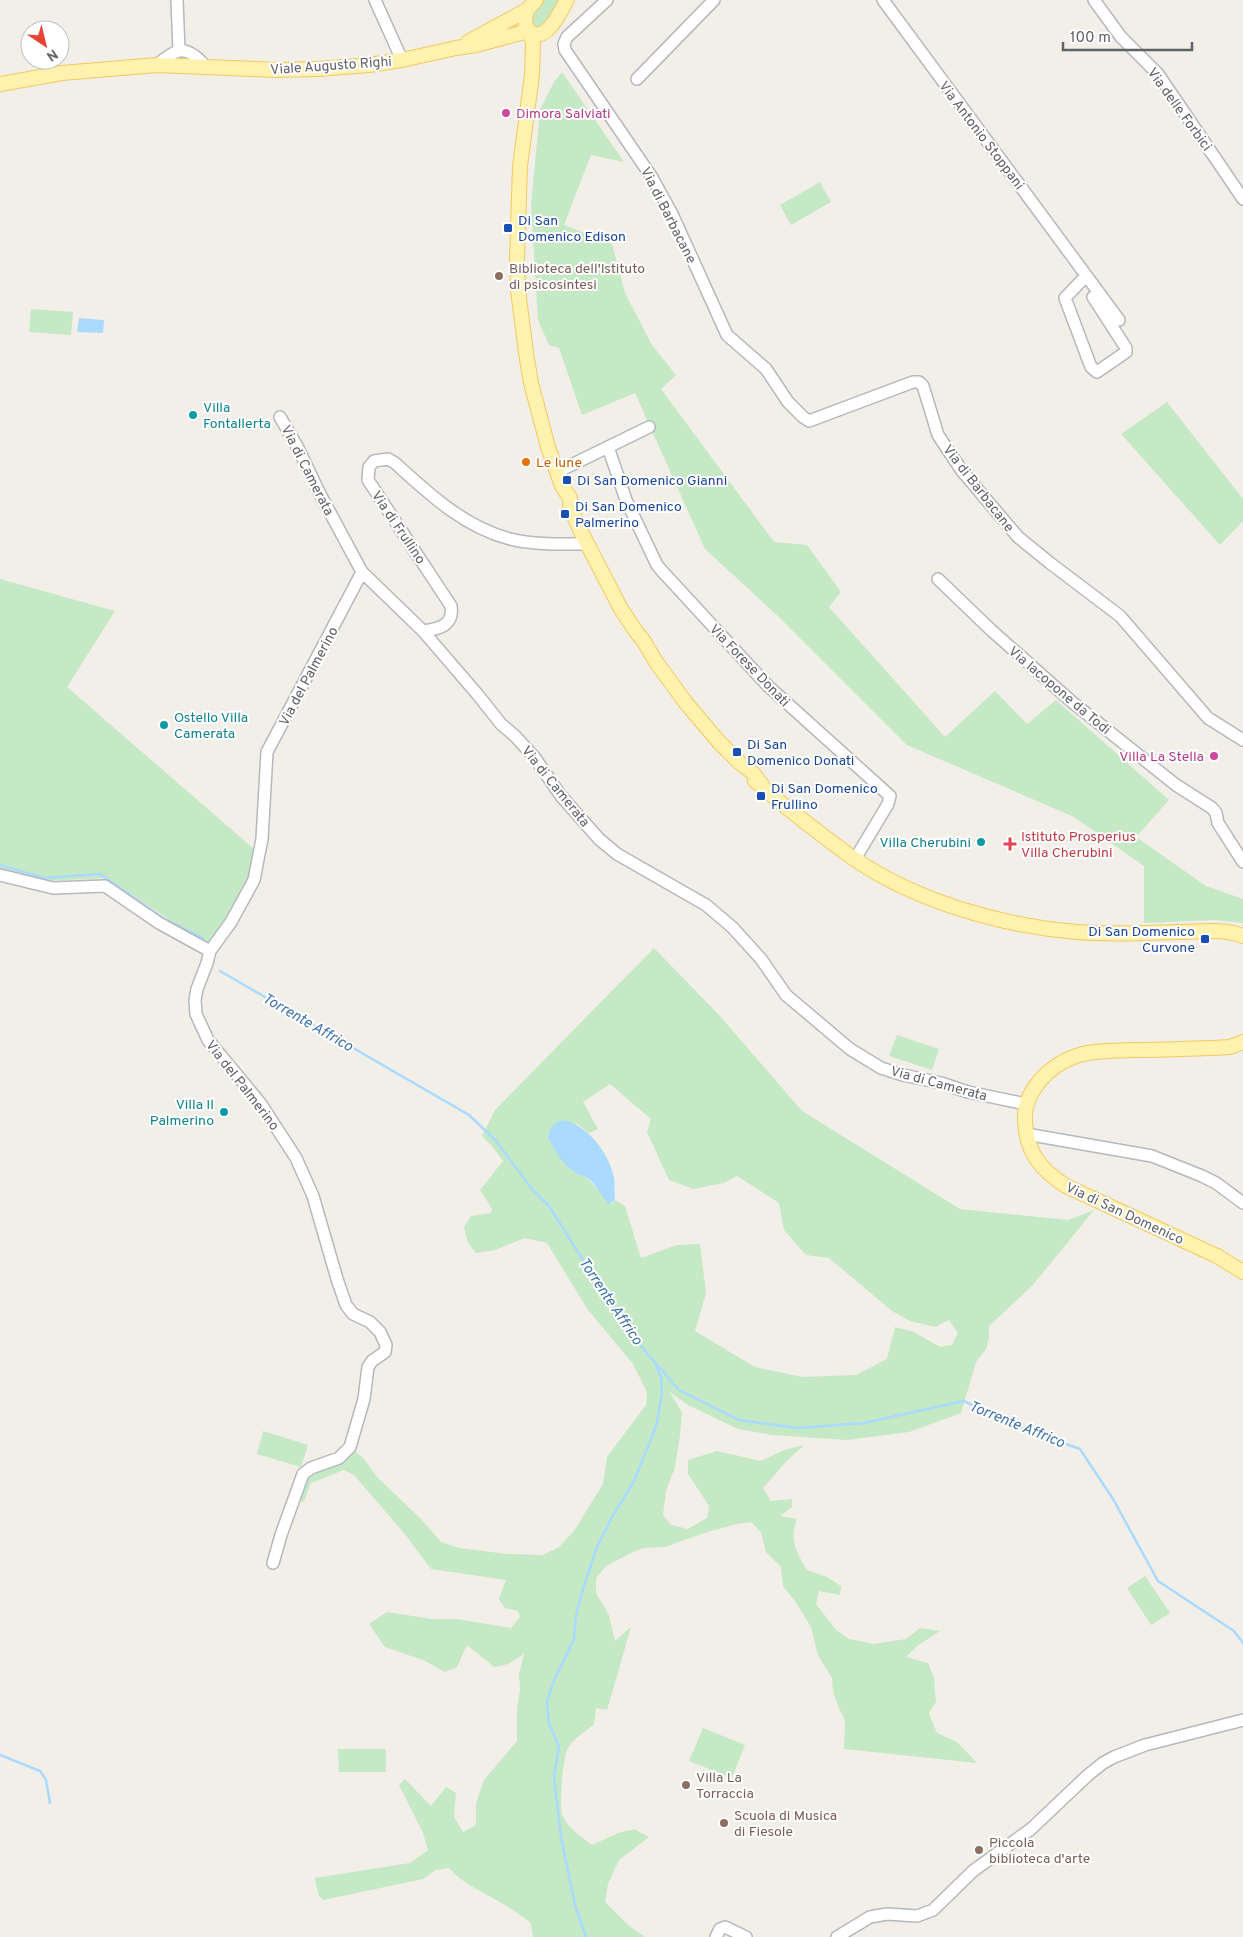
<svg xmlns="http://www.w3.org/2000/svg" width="1243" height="1937" font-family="Overpass,sans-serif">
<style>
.green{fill:#c5e8c5;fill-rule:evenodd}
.water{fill:#aadaff}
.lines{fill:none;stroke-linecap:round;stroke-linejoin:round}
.stream{stroke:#aadaff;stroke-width:2.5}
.minor-casing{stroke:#b5b8bc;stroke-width:14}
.major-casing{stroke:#f2c960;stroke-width:16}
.minor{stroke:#fff;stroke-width:11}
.major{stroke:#fff2af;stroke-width:14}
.hotel-dot{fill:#d1479c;stroke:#fff;stroke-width:2}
.transit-dot{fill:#1a4fb4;stroke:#fff;stroke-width:2}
.education-dot{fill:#8d6e63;stroke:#fff;stroke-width:2}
.culture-dot{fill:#0f9aa8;stroke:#fff;stroke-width:2}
.food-dot{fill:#e8710a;stroke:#fff;stroke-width:2}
.health-dot{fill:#e0444e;stroke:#fff;stroke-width:2}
.labels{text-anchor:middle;stroke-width:4;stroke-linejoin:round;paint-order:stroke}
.street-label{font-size:14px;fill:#5f6368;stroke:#fff}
.hotel-label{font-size:14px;fill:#b23c85;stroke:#fff;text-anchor:start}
.transit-label{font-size:14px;fill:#164399;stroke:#fff;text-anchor:start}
.education-label{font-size:14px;fill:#785e54;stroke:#fff;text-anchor:start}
.culture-label{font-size:14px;fill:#0d838f;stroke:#fff;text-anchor:start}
.food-label{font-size:14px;fill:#c56008;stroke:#fff;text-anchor:start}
.health-label{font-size:14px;fill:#be3a42;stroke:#fff;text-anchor:start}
.water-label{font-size:15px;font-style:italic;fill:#4174aa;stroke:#fff}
</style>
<rect width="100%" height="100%" fill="#f1efe8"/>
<path class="green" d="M 542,0 L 563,0 L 547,26 L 533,29 L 530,18 Z
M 562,72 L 624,162 L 591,155 L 564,225 L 612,244 L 625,293 L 652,345 L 676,375 L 661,389 L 774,542 L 807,545 L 841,592 L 829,607 L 945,737 L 995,691 L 1027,724 L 1056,700 L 1169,800 L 1136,837 L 1206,886 L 1243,899 L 1243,923 L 1214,920 L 1144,923 L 1144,866 L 1074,817 L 907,745 L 779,617 L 705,549 L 635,393 L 582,415 L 559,348 L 549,345 L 538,320 L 531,206 L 540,110 L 554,82 Z
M 820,182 L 831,202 L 791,225 L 780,205 Z
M 31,309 L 73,312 L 71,335 L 29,332 Z
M 1167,402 L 1243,499 L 1243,521 L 1220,545 L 1121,434 Z
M 0,579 L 115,611 L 67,687 L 254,849 L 248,878 L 225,922 L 206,944 L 107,878 L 44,881 L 0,869 Z
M 654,948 L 718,1014 L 802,1111 L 960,1209 L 1068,1220 L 1094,1210 L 1032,1286 L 989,1326 L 989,1338 L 986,1349 L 976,1362 L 961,1413 L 909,1432 L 847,1440 L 772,1435 L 738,1429 L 688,1405 L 670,1392 L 682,1413 L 680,1436 L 675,1467 L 666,1491 L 663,1515 L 671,1525 L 688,1529 L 707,1518 L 709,1506 L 688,1474 L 688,1460 L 717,1451 L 761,1461 L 784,1450 L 804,1445 L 786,1462 L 763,1488 L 771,1501 L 792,1499 L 792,1507 L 780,1516 L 797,1519 C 789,1540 796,1551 807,1570 L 827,1577 L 841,1586 L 840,1595 L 819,1591 L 816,1604 L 836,1630 L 849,1639 L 874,1644 L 906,1639 L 920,1628 L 940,1631 L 917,1646 L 906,1657 L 928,1663 L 934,1678 L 936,1702 L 929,1713 L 937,1733 L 957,1742 L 977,1763 L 844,1749 L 845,1720 L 839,1708 L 833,1691 L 832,1678 L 818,1655 L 811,1627 L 795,1601 L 783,1586 L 781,1567 L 766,1552 L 761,1532 L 751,1522 L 737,1524 L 707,1532 L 665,1547 L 644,1548 L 635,1551 L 606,1566 L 596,1578 L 596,1593 L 609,1615 L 615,1641 L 631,1627 L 607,1710 L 596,1708 L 594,1724 C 585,1732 574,1738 568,1748 C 563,1756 559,1805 562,1814 C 566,1827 582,1837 592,1845 L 618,1833 L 634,1829 L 649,1837 L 619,1860 L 608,1884 L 605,1902 L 629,1926 L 645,1937 L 533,1937 L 531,1923 C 523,1917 514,1910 505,1905 C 486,1893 465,1886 449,1868 L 436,1870 L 423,1879 L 323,1900 L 318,1894 L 315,1878 L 410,1863 L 428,1850 L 423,1833 L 399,1785 L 405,1779 L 431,1806 L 446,1787 L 456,1793 L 454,1817 L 463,1832 L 476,1825 L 476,1803 L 484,1780 L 517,1741 L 517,1708 L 520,1691 L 519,1674 L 524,1654 L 508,1664 L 494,1667 L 467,1645 L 457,1667 L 445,1672 L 423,1660 L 385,1647 L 369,1624 L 387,1612 L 431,1619 L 456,1619 L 511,1628 L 520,1617 L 518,1611 L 505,1608 L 499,1599 L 506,1580 L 431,1569 L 404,1533 L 354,1475 L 344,1470 L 311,1483 L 303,1503 L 296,1494 L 303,1474 L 350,1447 L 363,1458 L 377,1477 L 422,1520 L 441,1542 L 459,1548 L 507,1554 L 543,1555 L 559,1547 L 574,1531 L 603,1484 L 607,1457 L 646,1405 L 647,1392 L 633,1364 L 588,1310 L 547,1243 L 525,1238 L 495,1250 L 476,1253 L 468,1243 L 464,1227 L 471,1216 L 491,1213 L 492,1209 L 480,1190 L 503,1161 L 492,1146 L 482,1136 L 495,1110 ZM 610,1084 L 651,1119 L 647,1132 L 669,1180 L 693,1189 L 724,1183 L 737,1176 L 779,1203 L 784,1230 L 806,1255 L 829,1258 L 892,1311 L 910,1321 L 935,1327 L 949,1320 L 958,1333 L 952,1345 L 940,1347 L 914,1332 L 895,1327 L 887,1359 L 856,1375 L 802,1377 L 755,1367 L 695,1331 L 706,1293 L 700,1244 L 677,1245 L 641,1258 L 625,1206 L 615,1200 L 613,1203 L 606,1201 L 602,1194 L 586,1177 L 576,1123 L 589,1133 L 598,1129 L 583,1102 Z
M 897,1035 L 939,1049 L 932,1070 L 889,1056 Z
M 263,1431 L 308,1445 L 301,1467 L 257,1454 Z
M 1145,1576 L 1170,1613 L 1151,1625 L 1127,1588 Z
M 703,1728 L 745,1745 L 732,1778 L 689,1761 Z
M 338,1749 L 386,1749 L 386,1772 L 339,1772 Z"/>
<path class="water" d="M 79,318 L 104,320 L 103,333 L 77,332 Z
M 564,1120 C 589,1127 608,1152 614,1177 C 615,1184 614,1193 615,1200 L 609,1204 C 601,1197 596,1183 586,1177 C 584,1175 581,1176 578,1174 C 563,1166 556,1152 548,1138 C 550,1127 553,1122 564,1120 Z"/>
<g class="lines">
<path class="stream" d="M 0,865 L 44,878 L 100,874 L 163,918 L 203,938
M 220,971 L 469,1115 L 496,1141 L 532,1189 L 549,1206 L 627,1330 L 679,1390 L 739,1420 L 798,1428 L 864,1423 L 964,1401 L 1021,1428 L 1080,1449 L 1113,1499 L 1158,1581 L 1234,1631 L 1243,1643
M 0,1755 L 40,1771 L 46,1780 L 50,1803
M 586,1937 L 575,1905 L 561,1837 L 554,1778 L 559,1746 L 549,1724 L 547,1702 L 552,1685 L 574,1639 L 576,1616 L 582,1592 L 597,1547 L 611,1519 L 634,1481 L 652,1437 L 657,1423 L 662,1393 L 661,1378 L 656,1365"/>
<g class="minor-casing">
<path id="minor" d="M 177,0 L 179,51
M 375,0 L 402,60
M 607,0 L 567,37 L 564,44 L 565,50 L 651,176 L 672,214 L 727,335 L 766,369 L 788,402 L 803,417 L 809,421 L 913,382 L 919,382 L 923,386 L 938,435 L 962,471 L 1018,537 L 1050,563 L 1120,616 L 1208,718 L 1243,740
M 883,0 L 1119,320
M 1094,0 L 1121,37 L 1158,74 L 1243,199
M 157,65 C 177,48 186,44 205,66
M 637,79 L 714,0
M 1082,280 L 1065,298 L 1091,367 L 1097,372 L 1126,352 L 1126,348 L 1093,297
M 280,417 L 298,448 L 320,494 L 362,572 L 423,631 L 478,695 L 501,724 L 515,736 L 535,758 L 561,796 L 599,839 L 617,854 L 706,905 L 732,927 L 761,959 L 786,995 L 850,1049 L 881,1068 L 903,1075 L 941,1083 L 968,1092 L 1026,1104
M 608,447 L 626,500 L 657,565 L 662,571 L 768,686 L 890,796 L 888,804 L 855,859
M 557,472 L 649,427
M 938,579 L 991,630 L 1072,702 L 1176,785 L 1212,808 L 1216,813 L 1218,823 L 1243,862
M 423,631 C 440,629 454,625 451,606 L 368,480 L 369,467 L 374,461 L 388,459 L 395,463 C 429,494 464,527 510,539 C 534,545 562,544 587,544
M 0,875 L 53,888 L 105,886 L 159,923 L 210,951
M 1026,1134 L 1152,1156 L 1202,1176 L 1216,1183 L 1243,1203
M 273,1563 L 281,1535 L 303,1474 L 311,1468 L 339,1458 L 350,1447 L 364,1399 L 368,1367 L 372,1361 L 385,1352 L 386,1345 L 380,1332 L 370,1322 L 353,1314 L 346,1305 L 337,1279 L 313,1196 L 296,1158 L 261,1104 L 208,1040 L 196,1014 L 195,1000 L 197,989 L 207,963 L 210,951 L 231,922 L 254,880 L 262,839 L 267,752 L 362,572
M 716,1937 L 720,1929 L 725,1927 L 746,1937
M 837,1937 L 870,1917 L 887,1914 L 917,1916 L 933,1910 L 973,1871 L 1031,1829 L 1088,1775 L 1103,1763 L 1114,1757 L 1145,1745 L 1243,1720"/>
</g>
<g class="major-casing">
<path id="major" d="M 536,0 L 527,10 L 525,18 L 526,26 L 533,42 L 532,75 L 520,166 L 517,259 L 518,290 L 526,353 L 531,383 L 548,447 L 562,486 L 570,498 L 570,506 L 580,530 L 621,609 L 637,633 L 643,640 L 656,662 L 686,703 L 719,742 L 740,763 L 753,773 L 762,785
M 528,31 L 536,35 C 551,34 560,12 567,0
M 468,42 L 527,10
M 0,84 L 62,73 L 157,65 L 277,70 L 318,69 L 369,65 L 402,60 L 456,48 L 476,45 L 528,31
M 755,781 C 764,787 772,795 781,803 C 804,821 828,840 853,858 C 915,901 1002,926 1077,932 C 1111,935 1145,933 1179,932 C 1200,932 1224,928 1243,936
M 1243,1042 L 1230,1047 L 1213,1048 C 1186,1049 1160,1050 1133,1050 C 1114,1051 1093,1050 1076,1056 C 1049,1065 1023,1092 1025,1121 C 1026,1152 1041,1170 1066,1186 L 1217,1256 L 1243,1272"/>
</g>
<use href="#minor" class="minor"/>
<use href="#major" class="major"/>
</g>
<g class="hotel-dot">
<circle cx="506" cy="113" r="5"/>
<circle cx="1214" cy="756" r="5"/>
</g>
<g class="transit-dot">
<rect x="503" y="223" width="10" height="10" rx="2.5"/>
<rect x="562" y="475" width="10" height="10" rx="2.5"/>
<rect x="560" y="509" width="10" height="10" rx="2.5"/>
<rect x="732" y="747" width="10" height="10" rx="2.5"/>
<rect x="756" y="791" width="10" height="10" rx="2.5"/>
<rect x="1200" y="934" width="10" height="10" rx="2.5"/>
</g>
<g class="education-dot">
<circle cx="499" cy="276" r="5"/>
<circle cx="686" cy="1785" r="5"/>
<circle cx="724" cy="1823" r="5"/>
<circle cx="979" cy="1850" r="5"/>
</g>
<g class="culture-dot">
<circle cx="193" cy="415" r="5"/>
<circle cx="164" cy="725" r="5"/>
<circle cx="981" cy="842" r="5"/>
<circle cx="224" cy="1112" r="5"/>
</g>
<circle class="food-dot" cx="526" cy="462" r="5"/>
<path class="health-dot" d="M1007.5 836.5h5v5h5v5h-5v5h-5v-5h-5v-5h5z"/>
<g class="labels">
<g class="street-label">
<text transform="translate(331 65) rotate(-4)" y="5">Viale Augusto Righi</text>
<text transform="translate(1180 109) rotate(54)" y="5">Via delle Forbici</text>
<text transform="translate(982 135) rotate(53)" y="5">Via Antonio Stoppani</text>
<text transform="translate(669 215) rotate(63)" y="5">Via di Barbacane</text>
<text transform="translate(308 470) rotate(63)" y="5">Via di Camerata</text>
<text transform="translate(979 488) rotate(52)" y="5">Via di Barbacane</text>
<text transform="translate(399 527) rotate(56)" y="5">Via di Frullino</text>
<text transform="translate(750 665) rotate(46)" y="5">Via Forese Donati</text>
<text transform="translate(308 676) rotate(-62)" y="5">Via del Palmerino</text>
<text transform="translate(1060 690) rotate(40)" y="5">Via Iacopone da Todi</text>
<text transform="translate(556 786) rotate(51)" y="5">Via di Camerata</text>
<text transform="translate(939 1083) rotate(15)" y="5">Via di Camerata</text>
<text transform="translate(243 1085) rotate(52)" y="5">Via del Palmerino</text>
<text transform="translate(1125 1213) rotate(25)" y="5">Via di San Domenico</text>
</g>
<g class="hotel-label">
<text x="516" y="118">Dimora Salviati</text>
<text x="1204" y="761" text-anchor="end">Villa La Stella</text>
</g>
<g class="transit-label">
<text x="518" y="225">Di San<tspan x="518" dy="16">Domenico Edison</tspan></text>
<text x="577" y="485">Di San Domenico Gianni</text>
<text x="575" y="511">Di San Domenico<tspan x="575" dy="16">Palmerino</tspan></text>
<text x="747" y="749">Di San<tspan x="747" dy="16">Domenico Donati</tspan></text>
<text x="771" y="793">Di San Domenico<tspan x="771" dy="16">Frullino</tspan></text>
<text x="1195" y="936" text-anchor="end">Di San Domenico<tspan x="1195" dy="16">Curvone</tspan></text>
</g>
<g class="education-label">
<text x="509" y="273">Biblioteca dell'Istituto<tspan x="509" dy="16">di psicosintesi</tspan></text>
<text x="696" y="1782">Villa La<tspan x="696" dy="16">Torraccia</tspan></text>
<text x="734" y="1820">Scuola di Musica<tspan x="734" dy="16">di Fiesole</tspan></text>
<text x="989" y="1847">Piccola<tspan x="989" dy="16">biblioteca d'arte</tspan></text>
</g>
<g class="culture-label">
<text x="203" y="412">Villa<tspan x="203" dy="16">Fontallerta</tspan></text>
<text x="174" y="722">Ostello Villa<tspan x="174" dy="16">Camerata</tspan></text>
<text x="971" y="847" text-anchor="end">Villa Cherubini</text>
<text x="214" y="1109" text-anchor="end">Villa Il<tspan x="214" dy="16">Palmerino</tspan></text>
</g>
<g class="food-label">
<text x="536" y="467">Le lune</text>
</g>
<g class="health-label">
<text x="1021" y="841">Istituto Prosperius<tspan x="1021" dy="16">Villa Cherubini</tspan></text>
</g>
<g class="water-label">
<text transform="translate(308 1022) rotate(30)" y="5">Torrente Affrico</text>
<text transform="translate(611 1301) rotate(56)" y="5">Torrente Affrico</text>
<text transform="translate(1017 1424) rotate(22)" y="5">Torrente Affrico</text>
</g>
</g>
<g transform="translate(45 45) rotate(145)"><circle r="24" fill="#ffffff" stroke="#bfc1c3"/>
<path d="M0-4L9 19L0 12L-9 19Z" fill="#ea4335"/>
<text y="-8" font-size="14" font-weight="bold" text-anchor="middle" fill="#5f6368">N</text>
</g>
<path d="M1063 42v8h129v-8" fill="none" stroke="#5f6368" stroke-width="2.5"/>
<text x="1070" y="42" font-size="15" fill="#5f6368" stroke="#ffffff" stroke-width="4" paint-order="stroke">100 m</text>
</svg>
